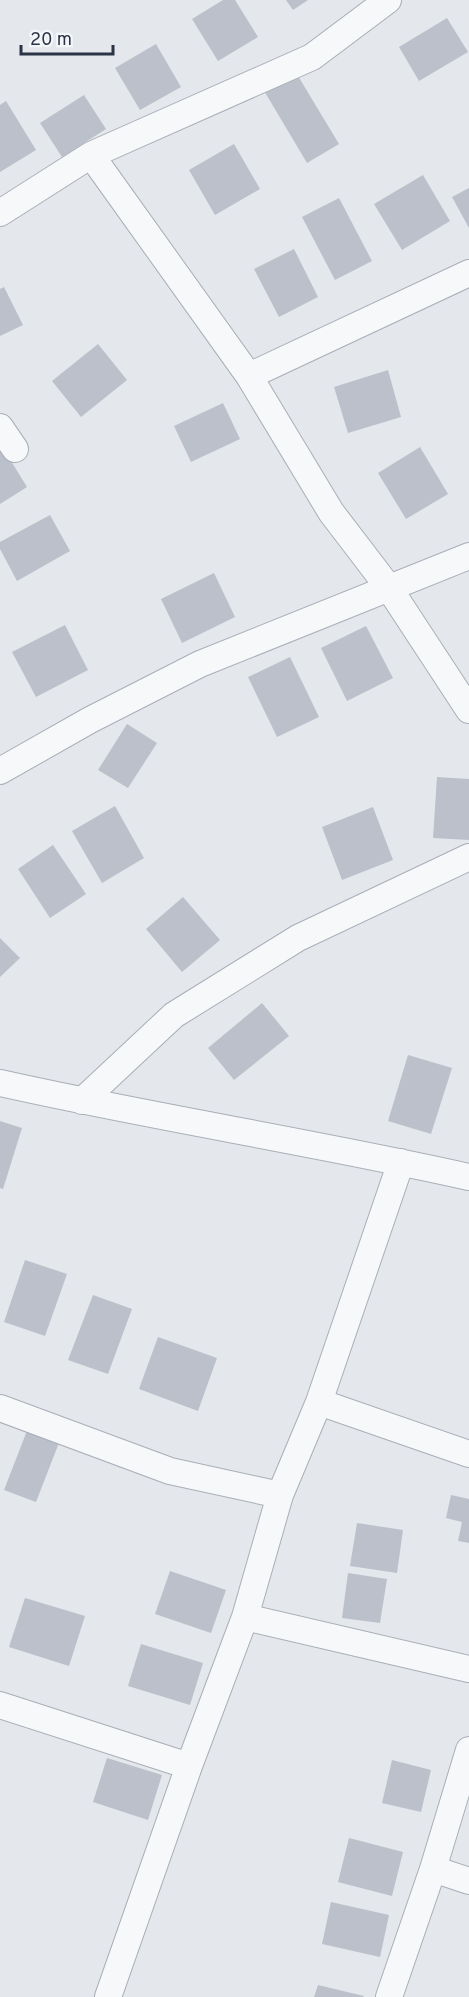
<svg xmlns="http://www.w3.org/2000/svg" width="469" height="1997" font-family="Overpass,sans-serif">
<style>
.building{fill:#bbc0ca}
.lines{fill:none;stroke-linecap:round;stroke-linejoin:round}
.minor-casing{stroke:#a9aeb7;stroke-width:28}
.minor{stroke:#f7f8fa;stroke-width:26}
</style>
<rect width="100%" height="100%" fill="#e4e7ec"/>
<path class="building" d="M 223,0 L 235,0 L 258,37 L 218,61 L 192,19 Z
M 286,0 L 308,0 L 293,10 Z
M 447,18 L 468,52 L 419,81 L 399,47 Z
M 156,44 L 181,87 L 140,110 L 115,68 Z
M 292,66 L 339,144 L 307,163 L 260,84 Z
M 84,95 L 106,129 L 62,157 L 40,123 Z
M 6,101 L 36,150 L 0,172 L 0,105 Z
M 234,144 L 260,189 L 215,215 L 189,170 Z
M 423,175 L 450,221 L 402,250 L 374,204 Z
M 469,188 L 469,228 L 452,197 Z
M 339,198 L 372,261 L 335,280 L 302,217 Z
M 294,249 L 318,297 L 279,317 L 254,269 Z
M 4,287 L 23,325 L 0,336 L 0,289 Z
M 98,344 L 127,380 L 81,417 L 52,381 Z
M 388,370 L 401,417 L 348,433 L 334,387 Z
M 223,403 L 240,439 L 191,462 L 174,426 Z
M 420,447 L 448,494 L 406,519 L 378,473 Z
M 3,448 L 27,487 L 0,504 L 0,449 Z
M 50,515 L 70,551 L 17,581 L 0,549 L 0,542 Z
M 214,573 L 235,617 L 182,643 L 161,599 Z
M 65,625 L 88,670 L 36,697 L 12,652 Z
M 366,626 L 393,678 L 347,701 L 321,648 Z
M 290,657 L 319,717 L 277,737 L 248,677 Z
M 127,724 L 157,743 L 128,788 L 98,770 Z
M 437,777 L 469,779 L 469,840 L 433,838 Z
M 115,806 L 144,858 L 102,883 L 72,831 Z
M 373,807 L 393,860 L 342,880 L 322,827 Z
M 53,845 L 86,894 L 50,918 L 18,869 Z
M 183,897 L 220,940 L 182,972 L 146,929 Z
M 0,938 L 20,958 L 0,977 Z
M 262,1003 L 289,1036 L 234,1080 L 208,1048 Z
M 408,1055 L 452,1068 L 431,1134 L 388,1121 Z
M 0,1121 L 22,1128 L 3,1189 L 0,1188 Z
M 25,1260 L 67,1274 L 45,1336 L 4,1322 Z
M 93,1295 L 132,1309 L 108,1374 L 68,1360 Z
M 158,1337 L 217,1358 L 198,1411 L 139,1389 Z
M 30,1423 L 62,1435 L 36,1502 L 4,1490 Z
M 451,1495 L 469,1499 L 469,1543 L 458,1541 L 462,1522 L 446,1518 Z
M 357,1523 L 403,1530 L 397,1573 L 350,1566 Z
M 170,1571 L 226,1590 L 211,1633 L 155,1614 Z
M 348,1573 L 387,1579 L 380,1623 L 342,1618 Z
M 25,1598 L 85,1616 L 69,1666 L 9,1647 Z
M 141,1644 L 203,1663 L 190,1705 L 128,1686 Z
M 107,1758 L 162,1775 L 148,1820 L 93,1802 Z
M 392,1760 L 431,1770 L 421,1812 L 382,1803 Z
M 349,1838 L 403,1852 L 392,1896 L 338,1882 Z
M 331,1902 L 389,1915 L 380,1957 L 322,1944 Z
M 318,1985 L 364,1996 L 363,1997 L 314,1997 Z"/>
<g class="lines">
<g class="minor-casing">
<path id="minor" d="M 91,155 L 249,376 L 331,512 L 389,588 L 469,710
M 0,213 L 91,155 L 312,57 L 388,0
M 249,376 L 469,273
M 0,427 L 15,449
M 0,771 L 90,720 L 200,664 L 469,556
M 0,1083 C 156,1118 313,1142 469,1177
M 82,1101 L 174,1015 L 298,938 L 469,857
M 319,1402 L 469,1454
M 0,1408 L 170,1471 L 280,1495
M 245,1617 L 469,1669
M 0,1705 L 189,1766
M 433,1869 L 469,1881
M 108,1997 L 189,1766 L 245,1617 L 280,1495 L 319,1402 L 401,1162
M 389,1997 L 433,1869 L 469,1750"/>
</g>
<use href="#minor" class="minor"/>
</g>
<path d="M21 45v9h92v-9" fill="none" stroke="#2b3445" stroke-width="3"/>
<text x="30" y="45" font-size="18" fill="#2b3445" stroke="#f4f6f9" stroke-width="4.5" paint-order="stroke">20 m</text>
</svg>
